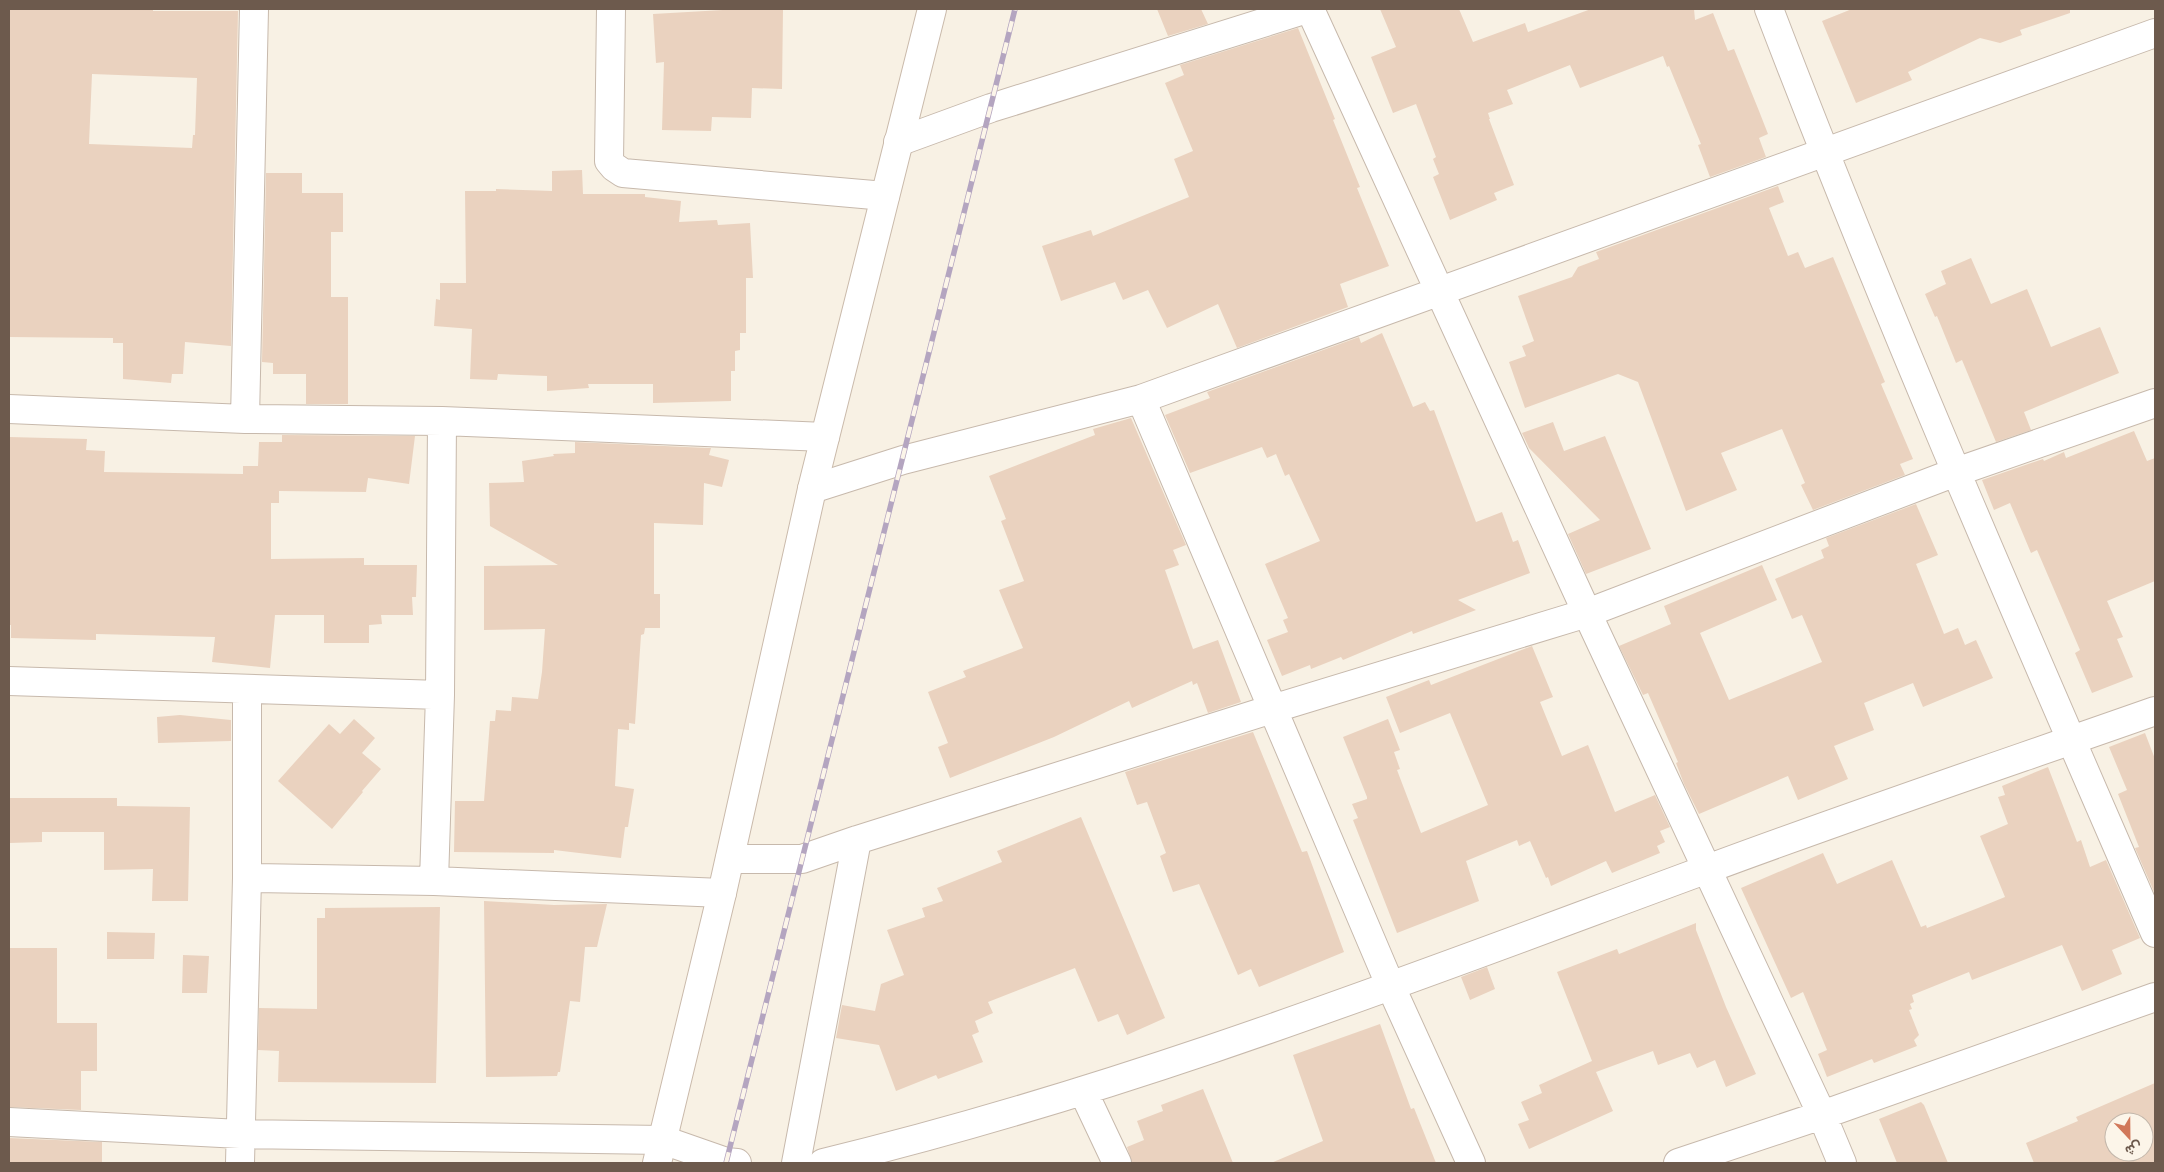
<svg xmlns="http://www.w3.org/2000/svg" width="2164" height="1172" font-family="Montserrat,Vazirmatn,sans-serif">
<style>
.building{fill:#ead2bf;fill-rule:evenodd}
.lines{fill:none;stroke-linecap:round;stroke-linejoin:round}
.street-casing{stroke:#c7b9ac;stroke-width:30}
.secondary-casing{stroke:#cabaab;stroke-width:30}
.street{stroke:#fff;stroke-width:28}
.secondary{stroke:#fff;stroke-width:28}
.rail-casing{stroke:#b4a5c0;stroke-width:5.5}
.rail{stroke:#fcf5e9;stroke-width:4;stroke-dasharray:11;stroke-linecap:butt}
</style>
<rect width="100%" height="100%" fill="#f8f1e4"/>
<path class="building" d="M 9,9 L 153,9 L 153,11 L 238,11 L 231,346 L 185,342 L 183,374 L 172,374 L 171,383 L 123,379 L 123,343 L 113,343 L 113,338 L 9,337 ZM 92,74 L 197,78 L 195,135 L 193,135 L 192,148 L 89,144 Z
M 740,9 L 783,9 L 782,89 L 752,88 L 751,118 L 712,117 L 711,131 L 662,130 L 664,62 L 656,63 L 653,14 Z
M 1157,9 L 1201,9 L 1208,24 L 1168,36 Z
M 1380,9 L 1459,9 L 1473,42 L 1525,23 L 1528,32 L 1591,9 L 1694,9 L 1695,20 L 1713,13 L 1728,51 L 1734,49 L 1759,111 L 1768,134 L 1759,138 L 1766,157 L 1710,177 L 1698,145 L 1701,144 L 1669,66 L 1667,67 L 1663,56 L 1580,88 L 1570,65 L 1507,90 L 1513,104 L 1488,113 L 1490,119 L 1489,119 L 1514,185 L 1494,193 L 1497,200 L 1450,220 L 1433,177 L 1439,174 L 1433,159 L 1436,157 L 1416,104 L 1393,113 L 1371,57 L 1396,47 Z
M 1852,9 L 2070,9 L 2070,13 L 2020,30 L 2022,35 L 2000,43 L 1980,38 L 1908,72 L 1912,80 L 1856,103 L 1822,21 Z
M 1298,28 L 1335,119 L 1333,120 L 1360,187 L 1357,188 L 1389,266 L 1340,284 L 1348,307 L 1237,348 L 1218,304 L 1167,328 L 1148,290 L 1123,300 L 1115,282 L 1061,301 L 1042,246 L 1091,230 L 1093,236 L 1189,197 L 1174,159 L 1193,151 L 1165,83 L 1184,75 L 1180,65 Z
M 582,170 L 583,194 L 645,194 L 645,197 L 681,201 L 679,222 L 717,220 L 718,225 L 750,223 L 753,278 L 746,278 L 746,333 L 740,333 L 740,350 L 735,351 L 735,371 L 731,371 L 731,401 L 653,403 L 653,384 L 588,384 L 589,388 L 547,391 L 547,376 L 498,374 L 497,380 L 470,379 L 472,329 L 434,326 L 436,299 L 440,300 L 440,283 L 466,283 L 465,191 L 496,191 L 496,189 L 552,191 L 552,171 Z
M 266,173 L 302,173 L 302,193 L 343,193 L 343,232 L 331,232 L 331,297 L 348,297 L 348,404 L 306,404 L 306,374 L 273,374 L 273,363 L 262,362 Z
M 1778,186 L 1784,202 L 1769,208 L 1788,256 L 1798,252 L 1805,268 L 1833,257 L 1885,382 L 1881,384 L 1913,459 L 1900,464 L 1905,475 L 1813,510 L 1801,485 L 1805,483 L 1782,429 L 1721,453 L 1737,490 L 1686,511 L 1638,382 L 1618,374 L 1525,408 L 1509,362 L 1526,356 L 1522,346 L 1534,341 L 1518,296 L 1572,277 L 1578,267 L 1599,259 L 1596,252 Z
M 1971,258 L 1991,304 L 2027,289 L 2051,347 L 2100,327 L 2119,373 L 2024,412 L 2031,430 L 1996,442 L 1962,360 L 1956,363 L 1937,316 L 1935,317 L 1925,294 L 1946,284 L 1941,271 Z
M 1382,333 L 1413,407 L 1425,402 L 1430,411 L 1434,410 L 1476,522 L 1502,512 L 1513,542 L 1518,540 L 1530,573 L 1458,600 L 1476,610 L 1413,634 L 1412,631 L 1343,660 L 1341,657 L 1311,669 L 1310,665 L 1282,676 L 1267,640 L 1288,632 L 1283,620 L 1288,618 L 1265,564 L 1320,541 L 1289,474 L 1285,476 L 1276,454 L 1267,458 L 1262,447 L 1190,473 L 1165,415 L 1210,398 L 1207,392 L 1359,337 L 1361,343 Z
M 1131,418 L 1186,545 L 1173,550 L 1179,565 L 1165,570 L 1193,649 L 1218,640 L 1241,702 L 1208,713 L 1197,683 L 1193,685 L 1192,681 L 1132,708 L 1129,701 L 1054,737 L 950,778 L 938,747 L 948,743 L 928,692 L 966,677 L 963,671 L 1023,648 L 999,590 L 1024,581 L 1001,521 L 1006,519 L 989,476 L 1095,435 L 1093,429 Z
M 1553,422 L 1564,451 L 1605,436 L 1651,549 L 1586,574 L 1568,534 L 1600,520 L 1529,448 L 1522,433 Z
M 2134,431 L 2147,461 L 2155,458 L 2155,581 L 2107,601 L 2123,637 L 2117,639 L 2133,677 L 2092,693 L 2075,653 L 2080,650 L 2037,550 L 2031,553 L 2010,503 L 1994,510 L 1982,480 L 2043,459 L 2044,461 L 2064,452 L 2066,458 Z
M 282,435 L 415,436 L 409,484 L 368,478 L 366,492 L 279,491 L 279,503 L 271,503 L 271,559 L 364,558 L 364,565 L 417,565 L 416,597 L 412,597 L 413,615 L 381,615 L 382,624 L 369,625 L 369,643 L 324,643 L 324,615 L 275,615 L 270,668 L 212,662 L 215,637 L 96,634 L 96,640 L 11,638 L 11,625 L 9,625 L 9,437 L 87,439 L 86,450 L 105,451 L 104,472 L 243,474 L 243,466 L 258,466 L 259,442 L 282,442 Z
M 575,442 L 708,448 L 711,448 L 709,455 L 729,460 L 722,487 L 704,483 L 703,525 L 654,523 L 654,594 L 660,594 L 660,628 L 645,628 L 644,634 L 641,635 L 635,724 L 629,723 L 629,730 L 618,729 L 615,786 L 634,789 L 628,827 L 625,827 L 621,858 L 554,850 L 554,853 L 454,852 L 455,801 L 484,801 L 490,721 L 495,721 L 496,710 L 511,711 L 512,697 L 538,699 L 542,672 L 545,629 L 484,630 L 484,566 L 558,565 L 490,526 L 489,483 L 524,482 L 522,461 L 554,456 L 553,454 L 575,453 Z
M 1916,504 L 1938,555 L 1916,564 L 1944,634 L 1958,628 L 1965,645 L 1976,640 L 1993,678 L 1923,707 L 1913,683 L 1864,703 L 1874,730 L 1834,746 L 1848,779 L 1798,800 L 1788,776 L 1699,814 L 1684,784 L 1676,763 L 1678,762 L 1648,693 L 1643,695 L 1619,646 L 1671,624 L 1664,606 L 1762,565 L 1777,600 L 1700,633 L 1729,700 L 1822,662 L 1802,615 L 1792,619 L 1775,579 L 1824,558 L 1821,550 L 1829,546 L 1826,538 Z
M 1532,646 L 1553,697 L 1540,702 L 1562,756 L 1588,745 L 1615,812 L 1655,795 L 1670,827 L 1660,831 L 1665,842 L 1657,846 L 1660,853 L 1612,873 L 1606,861 L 1551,886 L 1548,877 L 1546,878 L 1530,841 L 1519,846 L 1517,840 L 1466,861 L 1479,901 L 1397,933 L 1353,820 L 1358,818 L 1352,804 L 1367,799 L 1367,797 L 1343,737 L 1388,719 L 1400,750 L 1394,752 L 1400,769 L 1397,770 L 1421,833 L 1488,805 L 1450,713 L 1400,733 L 1386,697 L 1429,680 L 1431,685 Z
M 180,715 L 231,720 L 231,741 L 158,743 L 157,717 Z
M 354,719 L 375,738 L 362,753 L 381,769 L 362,791 L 363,792 L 332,829 L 278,781 L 329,724 L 340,734 Z
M 1253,732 L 1302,852 L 1307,851 L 1344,952 L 1259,987 L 1251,969 L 1238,975 L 1199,884 L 1173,892 L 1160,856 L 1166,853 L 1147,802 L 1137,805 L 1125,772 Z
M 2145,733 L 2155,759 L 2155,894 L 2135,848 L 2139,847 L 2118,794 L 2127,790 L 2109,747 Z
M 2048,767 L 2077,842 L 2081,840 L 2090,867 L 2106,860 L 2140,938 L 2112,950 L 2122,974 L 2082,991 L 2062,945 L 1972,980 L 1969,972 L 1912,995 L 1914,1002 L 1910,1004 L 1912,1009 L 1909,1010 L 1919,1035 L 1914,1040 L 1917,1046 L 1874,1063 L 1872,1059 L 1827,1077 L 1818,1054 L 1827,1050 L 1803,992 L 1791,998 L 1741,888 L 1823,853 L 1837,884 L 1892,860 L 1921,927 L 1926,925 L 1927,928 L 1978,908 L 2005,897 L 1980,836 L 2008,824 L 1998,797 L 2005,795 L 2002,786 Z
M 9,798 L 117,798 L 117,806 L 190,807 L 188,901 L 152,901 L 153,869 L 104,870 L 104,832 L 42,832 L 42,842 L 9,843 Z
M 1081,817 L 1165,1018 L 1127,1035 L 1118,1014 L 1098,1022 L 1075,968 L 988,1002 L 993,1013 L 975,1021 L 979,1032 L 972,1035 L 983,1062 L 938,1079 L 936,1075 L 896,1091 L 879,1045 L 836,1038 L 842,1005 L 875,1011 L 881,984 L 904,975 L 887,930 L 925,917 L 922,908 L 943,901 L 937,888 L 1002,862 L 997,851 Z
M 484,901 L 554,905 L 607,904 L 597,947 L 585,947 L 580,1002 L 570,1001 L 560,1072 L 558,1072 L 557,1076 L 486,1077 Z
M 440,907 L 436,1083 L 278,1082 L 279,1051 L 258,1050 L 259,1008 L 317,1009 L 317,918 L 325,918 L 325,908 Z
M 1696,923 L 1696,930 L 1726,1007 L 1756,1074 L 1726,1087 L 1715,1060 L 1697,1068 L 1690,1053 L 1658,1065 L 1653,1051 L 1596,1072 L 1613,1111 L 1529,1149 L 1518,1124 L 1529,1120 L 1521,1102 L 1542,1093 L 1539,1085 L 1592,1061 L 1557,972 L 1617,949 L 1619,954 Z
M 107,932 L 155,933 L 154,959 L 107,959 Z
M 9,948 L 57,948 L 57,1023 L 97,1023 L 97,1071 L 81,1071 L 81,1110 L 9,1107 Z
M 183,955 L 209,956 L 207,993 L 182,993 Z
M 1487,967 L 1495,989 L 1470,1000 L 1461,977 Z
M 1380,1024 L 1411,1109 L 1414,1108 L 1436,1163 L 1271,1163 L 1323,1141 L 1293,1055 Z
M 2155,1083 L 2155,1163 L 2034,1163 L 2026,1143 L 2078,1121 L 2076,1117 ZM 2114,1122 L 2144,1122 L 2144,1152 L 2114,1152 Z
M 1203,1089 L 1233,1163 L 1132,1163 L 1127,1147 L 1144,1140 L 1137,1121 L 1163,1111 L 1161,1105 Z
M 1921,1102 L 1924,1105 L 1948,1163 L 1897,1163 L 1879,1119 Z
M 9,1138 L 102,1142 L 102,1163 L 9,1163 Z"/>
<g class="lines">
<g class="street-casing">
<path id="street" d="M 611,9 L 609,161 L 614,167 L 623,173 L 885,196
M 1310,9 L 1587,613 L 1822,1115 L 1842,1163
M 1769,9 C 1888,321 2022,627 2155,933
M 898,142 L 991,108 L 1307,9
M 1141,399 L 1391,987 L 1471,1163
M 9,409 L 245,419 L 442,421 L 825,437
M 245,419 L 254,9
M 812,489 L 903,460 L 1141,399 L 2155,33
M 9,681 L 440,695
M 730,859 L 802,859 L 857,840 L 1272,709 L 1587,613 L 1956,472 L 2155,403
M 247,878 L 434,881 L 722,893
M 434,881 L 440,695 L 442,421
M 1083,1091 L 1117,1163
M 9,1122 L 240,1134 L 663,1140 L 726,1162 L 737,1163
M 240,1163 L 247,878 L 247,689
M 796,1163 L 857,840
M 823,1163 C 1123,1091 1412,978 1702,871 C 1852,815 2004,764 2155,711
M 1678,1163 L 1822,1115 L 2155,997"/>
</g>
<g class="secondary-casing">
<path id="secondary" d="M 657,1163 L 722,893 L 812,489 L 932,9"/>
</g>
<use href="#street" class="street"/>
<use href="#secondary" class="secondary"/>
<g class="rail-casing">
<path id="rail" d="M 726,1163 L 1015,9"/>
</g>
<use href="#rail" class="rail"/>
</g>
<rect width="2164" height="1172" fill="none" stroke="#6d5a4d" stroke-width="20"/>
<g transform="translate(2129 1137) rotate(158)"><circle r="24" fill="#fcf5e9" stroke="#c3b7ab"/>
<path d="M0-4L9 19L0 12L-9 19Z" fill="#d1785a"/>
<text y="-8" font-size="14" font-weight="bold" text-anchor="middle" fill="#6d5a4d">ش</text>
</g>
</svg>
